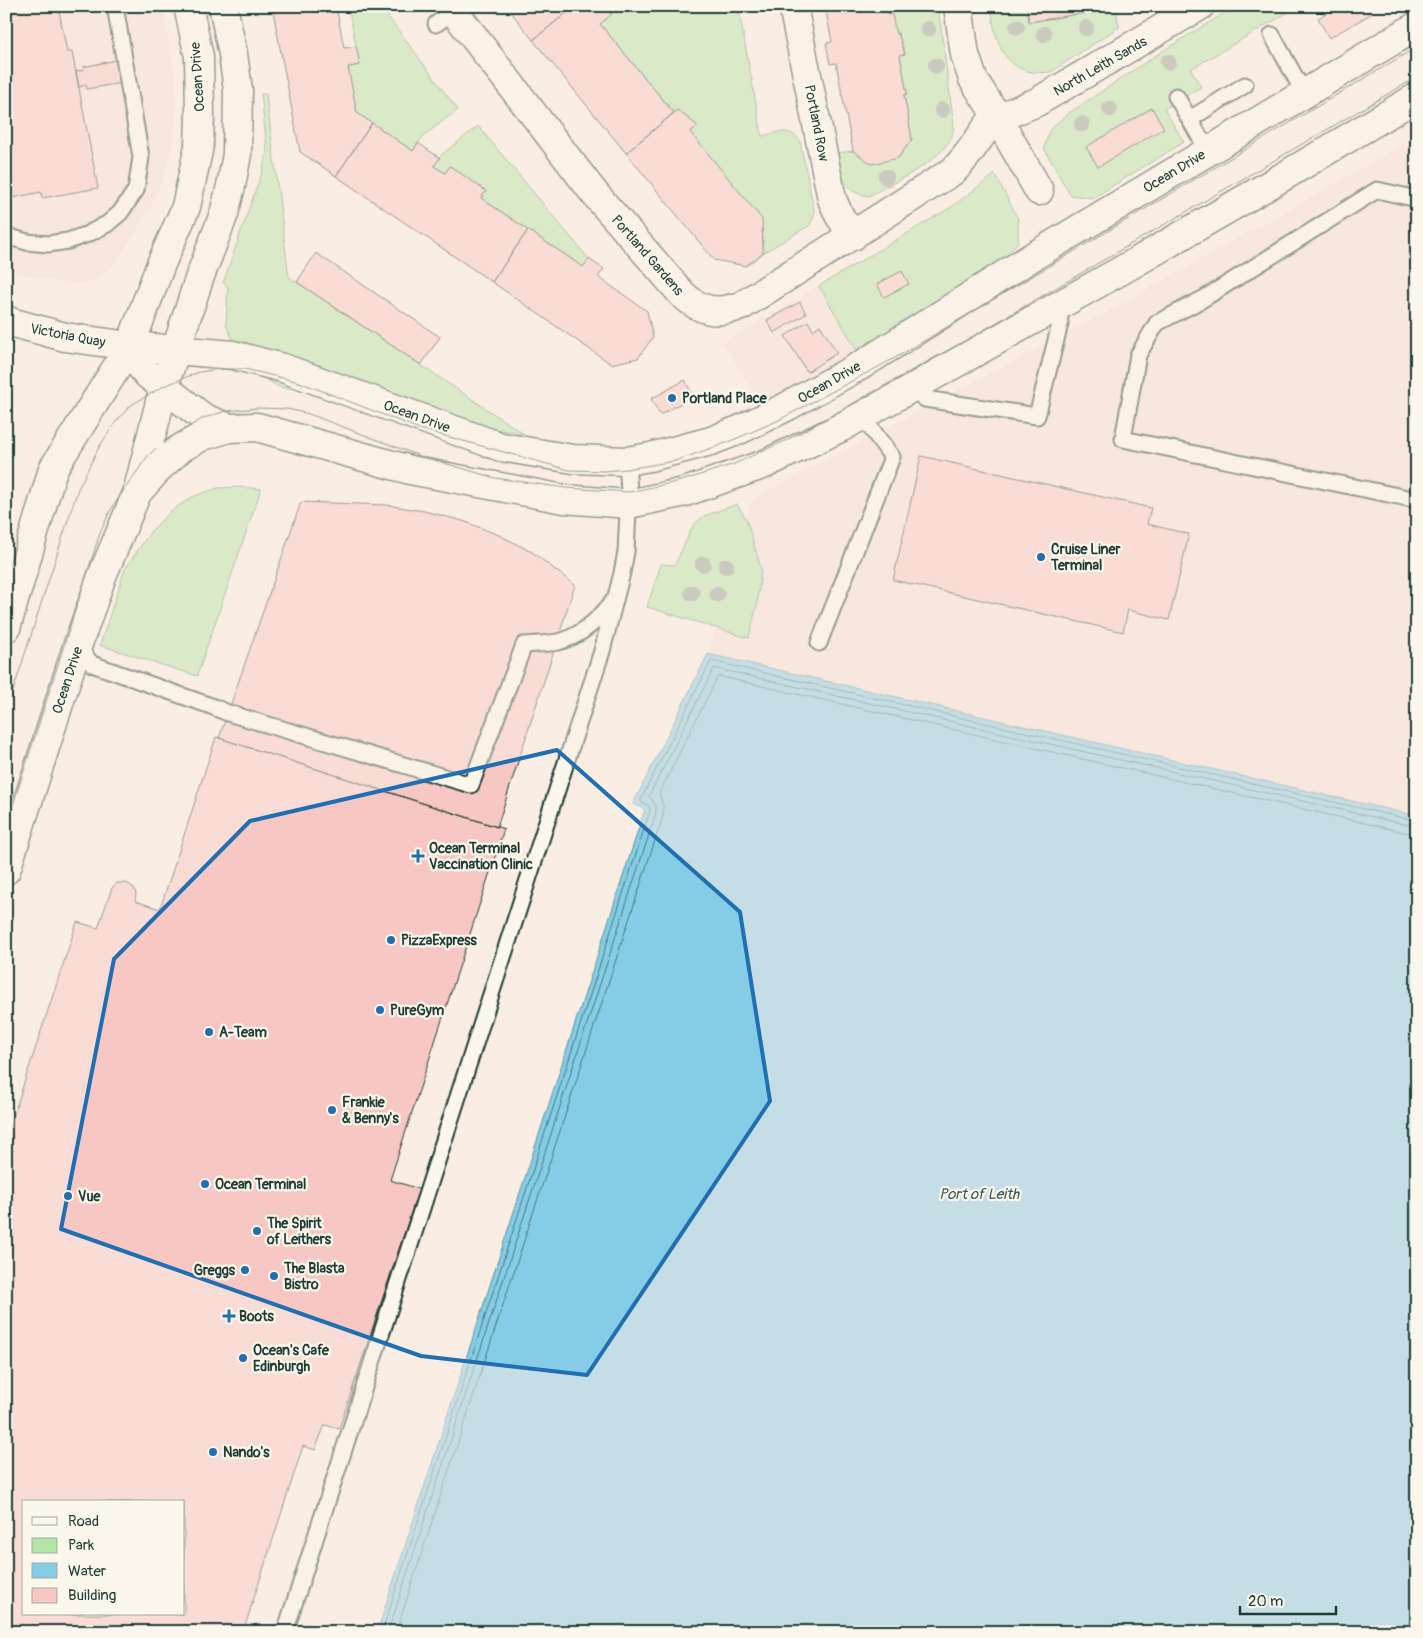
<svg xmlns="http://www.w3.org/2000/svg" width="1423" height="1638" font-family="Pangolin,sans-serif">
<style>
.built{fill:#f5dfd7}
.green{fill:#b3e6a6;stroke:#69926d}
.water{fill:#85cde6;stroke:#5c939f}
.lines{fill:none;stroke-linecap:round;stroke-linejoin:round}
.shore{stroke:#48777b;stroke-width:1}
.building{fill:#f7c7c4;stroke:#1f3d34;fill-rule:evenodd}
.lane-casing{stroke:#1f3d34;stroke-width:19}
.street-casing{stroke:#1f3d34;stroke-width:31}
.lane{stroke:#fbf7ec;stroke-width:15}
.street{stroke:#fbf7ec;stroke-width:28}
.tram{stroke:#1f3d34;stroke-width:1}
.tree{fill:#929f90}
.marked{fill:none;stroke:#1f6fb2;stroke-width:4;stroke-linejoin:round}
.poi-dot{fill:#1f6fb2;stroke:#fbf7ec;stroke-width:2}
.labels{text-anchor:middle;stroke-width:4.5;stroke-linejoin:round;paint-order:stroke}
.street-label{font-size:14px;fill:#1f3d34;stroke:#fbf7ec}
.poi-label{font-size:14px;font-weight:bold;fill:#1f3d34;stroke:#fbf7ec;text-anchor:start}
.water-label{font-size:15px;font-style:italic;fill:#335a58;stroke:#fbf7ec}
</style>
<rect width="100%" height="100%" fill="#faede4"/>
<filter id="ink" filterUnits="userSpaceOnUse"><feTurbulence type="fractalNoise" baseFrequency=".02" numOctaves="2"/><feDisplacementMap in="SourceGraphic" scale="10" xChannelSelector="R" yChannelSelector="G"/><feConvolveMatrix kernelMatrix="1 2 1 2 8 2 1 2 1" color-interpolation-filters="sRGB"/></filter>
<g filter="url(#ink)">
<path class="built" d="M 6,6 L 162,6 L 174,70 L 176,102 L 175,125 L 167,168 L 151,206 L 122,254 L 112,266 L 101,276 L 87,283 L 72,284 L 41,278 L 6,270 Z
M 1417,137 L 1417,816 L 708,654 L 752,499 L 1115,308 Z
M 819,286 L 857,350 L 762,403 L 723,343 Z"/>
<path class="green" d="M 348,6 L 380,6 L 458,110 L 423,136 L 413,151 L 357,113 L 348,67 L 360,65 Z
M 602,6 L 738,6 L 762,136 C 776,133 789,126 800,141 L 814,210 L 814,216 L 810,225 L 763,253 L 690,132 L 697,126 L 678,110 L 674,113 L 600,24 Z
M 886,6 L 938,6 L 954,125 C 953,129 953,133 952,136 C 940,163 895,181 869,196 C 841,192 843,177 838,153 L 853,151 L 898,158 L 912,140 L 904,95 L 907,94 L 900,55 L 905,53 L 898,34 L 896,34 L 888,15 Z
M 991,6 L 1027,6 L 1029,22 L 1116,8 L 1119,27 L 1051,72 C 1005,78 995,44 991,6 Z
M 1236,6 L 1299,6 L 1191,69 L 1201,87 L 1164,109 L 1184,142 L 1093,198 L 1070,195 L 1044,148 L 1050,129 L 1069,113 L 1161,52 Z
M 261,94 L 266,94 L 289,277 L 524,434 L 371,408 L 345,396 L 279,387 L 260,376 L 244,362 L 233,340 L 226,325 L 228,287 L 223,283 L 263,169 L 267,151 Z
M 478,126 L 589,259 L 583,267 L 481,198 L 486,191 L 450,167 L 445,173 L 434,166 L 440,156 Z
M 995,174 L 1018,219 L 1018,241 L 1000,265 L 857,350 L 819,286 L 953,206 Z
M 239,487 L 261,489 L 197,676 L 100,645 L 125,569 L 151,531 L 171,511 L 194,496 L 218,488 Z
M 737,504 L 747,521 L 761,569 L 757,604 L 749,638 L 647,607 L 661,564 L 675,565 L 693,525 L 704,516 Z"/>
<path class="water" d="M 708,654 L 1417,816 L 1417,1632 L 377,1632 L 645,809 L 633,804 Z"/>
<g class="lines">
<path class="shore" d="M 382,1632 L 650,811 L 649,806 L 641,802 L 641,799 L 711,661 L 1417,821
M 388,1632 L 656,813 L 656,806 L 649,796 L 714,668 L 1417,827
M 396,1632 L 663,816 L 663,805 L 659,794 L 718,676 L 1417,835"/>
</g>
<path class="building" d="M 6,6 L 58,6 L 67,52 L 72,52 L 98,188 L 42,198 L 41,192 L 13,198 L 6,160 Z
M 272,6 L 336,6 L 344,48 L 356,46 L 360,65 L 348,67 L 357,113 L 372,123 L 336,176 L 300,152 Z
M 506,6 L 575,6 L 533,40 Z
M 575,6 L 602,6 L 612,14 L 600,24 L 674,113 L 626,153 L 533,40 Z
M 825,6 L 886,6 L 888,15 L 892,14 L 896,34 L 898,33 L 905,54 L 900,55 L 907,94 L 904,95 L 912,139 L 898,158 L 872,164 L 853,151 L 836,63 L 830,64 L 826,43 L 832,42 Z
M 1027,6 L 1116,6 L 1116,8 L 1029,22 Z
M 1338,6 L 1366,6 L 1371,14 L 1329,38 L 1318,18 Z
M 116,60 L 121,83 L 87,89 L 86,85 L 79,87 L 76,71 L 84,70 L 83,67 Z
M 1152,108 L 1164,128 L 1098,167 L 1086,147 Z
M 677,110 L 698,126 L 690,132 L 762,219 L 763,253 L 746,266 L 714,260 L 626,153 Z
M 372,123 L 413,151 L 418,143 L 440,158 L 434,166 L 445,173 L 450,166 L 486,191 L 481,198 L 528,230 L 492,282 L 336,176 Z
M 528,230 L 583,267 L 589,259 L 596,264 L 604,269 L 598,277 L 647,311 L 653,337 L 638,358 L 611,364 L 492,282 Z
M 316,253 L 440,337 L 421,365 L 297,282 Z
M 902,271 L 909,284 L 884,297 L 877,284 Z
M 800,302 L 806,314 L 774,333 L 767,320 Z
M 808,321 L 813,330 L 820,325 L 837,353 L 807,372 L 785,336 Z
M 685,380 L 693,396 L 660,415 L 651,399 Z
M 921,456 L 1151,508 L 1147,524 L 1189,534 L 1169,620 L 1128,610 L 1123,632 L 893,580 Z
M 301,502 L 387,505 L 424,511 L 463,521 L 499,535 L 532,552 L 575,585 L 497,827 L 219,738 Z
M 216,737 L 504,829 L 390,1180 L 419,1189 L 339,1429 L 325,1425 L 315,1450 L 303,1446 L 243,1632 L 6,1632 L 6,1138 L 77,922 L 98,928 L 112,888 L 117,883 L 127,883 L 134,888 L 136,894 L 135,901 L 160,909 ZM 24,1502 L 184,1502 L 184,1614 L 24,1614 Z"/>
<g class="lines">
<g class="lane-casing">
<path id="lane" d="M 1164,6 L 1167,27
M 436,24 L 454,11
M 1272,35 L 1304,93
M 1176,96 L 1208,151
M 1190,119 L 1245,85
M 1417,199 L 1377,190 L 1203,299 L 1157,323 L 1138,355 L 1123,439 L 1417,500
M 6,236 L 27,242 L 48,244 L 68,241 L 88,234 L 107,224 L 120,213 L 136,190 L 141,157 L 115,6
M 912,388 L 925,399 L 1037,416 L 1060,324 L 1059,304
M 819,643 L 892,457 L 862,416
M 77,647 L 92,664 L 211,706 L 228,713 L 471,785 L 524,645 C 535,644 547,644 558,642 C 582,636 599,619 613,601
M 285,1632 L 602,651 L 622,573 L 626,552 L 629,492 L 627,461"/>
</g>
<g class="street-casing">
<path id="street" d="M 450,6 L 595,194 L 682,294 C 701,312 716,314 741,306 L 953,171 C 970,155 981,134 996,115
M 793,6 L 832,199 L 839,215 L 853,236
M 958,6 L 965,55 L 973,79 L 996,115 L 1039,191
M 996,115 L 1010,113 L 1037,102 L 1200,6
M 6,320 L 14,323 L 65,337 L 130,346 L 233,355 L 283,368 L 501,447 L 573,459 L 627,461 L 650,457 L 711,441 L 739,430 L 788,406 L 863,364 L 1032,257 L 1417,26
M 130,346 L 137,362 L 148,375 L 204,418 L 229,428
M 137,493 L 160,467 L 181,448 L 203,436 L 229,428 L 257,427 L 410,470 L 564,499 L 629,504 L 685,492 L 765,464 L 840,428 L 1129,266 L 1269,185 L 1417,97
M 6,628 L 53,469 L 130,346 L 161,264 L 186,207 L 199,146 L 200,114 L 199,57 L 188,6
M 6,870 L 77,647 L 102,576 L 137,493 L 164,386 L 199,279 L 224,214 L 231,186 L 237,154 L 238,90 L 233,54 L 223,6"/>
</g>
<use href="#lane" class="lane"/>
<use href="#street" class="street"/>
<path class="tram" d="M 6,713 L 78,489 L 99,447 L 115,423 L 131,405 L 164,386 L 199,372 L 220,369 L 245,369 L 299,382 L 420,429 L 569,470 L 604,471 L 627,469 L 675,461 L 726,443 L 777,421 L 895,358 L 1417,47
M 6,827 L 100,533 L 110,511 L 122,493 L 147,457 L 162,442 L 204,418 L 226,411 L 258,408 L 287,409 L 309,414 L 417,455 L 495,478 L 566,488 L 629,492 L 681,481 L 734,464 L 787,440 L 905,376 L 1417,77"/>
</g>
<g class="tree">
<circle cx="1017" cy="27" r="8"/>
<circle cx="1086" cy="28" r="8"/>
<circle cx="928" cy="29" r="8"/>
<circle cx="1044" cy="34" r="8"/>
<circle cx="1168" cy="62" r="8"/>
<circle cx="936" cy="66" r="8"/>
<circle cx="1110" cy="109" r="8"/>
<circle cx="942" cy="110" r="8"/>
<circle cx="1082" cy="124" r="8"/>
<circle cx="886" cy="177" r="8"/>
<circle cx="703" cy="564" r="8"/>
<circle cx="726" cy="566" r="8"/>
<circle cx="692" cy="593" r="8"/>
<circle cx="717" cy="594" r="8"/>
</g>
</g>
<path d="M0 0H1423V1638H0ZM 557,750 L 740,912 L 770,1101 L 587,1375 L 421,1356 L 61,1229 L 114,959 L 250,821 Z" fill="#faede4" fill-opacity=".55" fill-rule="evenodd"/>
<path class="marked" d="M 557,750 L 740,912 L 770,1101 L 587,1375 L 421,1356 L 61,1229 L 114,959 L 250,821 Z"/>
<g class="poi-dot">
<circle cx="672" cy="398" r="5"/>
<circle cx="1041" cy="557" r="5"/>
<path d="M415.5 848.5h5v5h5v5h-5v5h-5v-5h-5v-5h5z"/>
<circle cx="391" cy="940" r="5"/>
<circle cx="380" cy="1010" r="5"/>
<circle cx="209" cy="1032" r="5"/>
<circle cx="332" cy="1110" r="5"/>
<circle cx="205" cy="1184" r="5"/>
<circle cx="68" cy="1196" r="5"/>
<circle cx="257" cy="1231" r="5"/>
<circle cx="245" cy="1270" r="5"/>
<circle cx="274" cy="1276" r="5"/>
<path d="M226.5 1308.5h5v5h5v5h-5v5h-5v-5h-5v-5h5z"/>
<circle cx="243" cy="1358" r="5"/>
<circle cx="213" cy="1452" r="5"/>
</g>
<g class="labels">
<g class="street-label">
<text transform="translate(1100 66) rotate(-30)" y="5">North Leith Sands</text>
<text transform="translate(197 77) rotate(-94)" y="5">Ocean Drive</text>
<text transform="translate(817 123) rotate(79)" y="5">Portland Row</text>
<text transform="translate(1174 171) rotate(-31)" y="5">Ocean Drive</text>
<text transform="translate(648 255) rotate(49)" y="5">Portland Gardens</text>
<text transform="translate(68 335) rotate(11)" y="5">Victoria Quay</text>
<text transform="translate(829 382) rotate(-30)" y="5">Ocean Drive</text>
<text transform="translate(417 416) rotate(20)" y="5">Ocean Drive</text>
<text transform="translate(67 680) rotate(-72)" y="5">Ocean Drive</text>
</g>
<g class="poi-label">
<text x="682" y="403">Portland Place</text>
<text x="1051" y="554">Cruise Liner<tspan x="1051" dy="16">Terminal</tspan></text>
<text x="429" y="853">Ocean Terminal<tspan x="429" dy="16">Vaccination Clinic</tspan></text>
<text x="401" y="945">PizzaExpress</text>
<text x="390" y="1015">PureGym</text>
<text x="219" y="1037">A-Team</text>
<text x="342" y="1107">Frankie<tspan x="342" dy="16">&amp; Benny's</tspan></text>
<text x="215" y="1189">Ocean Terminal</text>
<text x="78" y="1201">Vue</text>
<text x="267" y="1228">The Spirit<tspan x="267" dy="16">of Leithers</tspan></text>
<text x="284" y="1273">The Blasta<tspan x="284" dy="16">Bistro</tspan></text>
<text x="235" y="1275" text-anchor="end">Greggs</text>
<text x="239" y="1321">Boots</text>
<text x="253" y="1355">Ocean's Cafe<tspan x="253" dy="16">Edinburgh</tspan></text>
<text x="223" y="1457">Nando's</text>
</g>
<g class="water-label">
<text x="979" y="1199">Port of Leith</text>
</g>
</g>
<rect width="1423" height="1638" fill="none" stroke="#fbf7ec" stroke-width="25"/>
<rect x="12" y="12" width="1398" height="1613" fill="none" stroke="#1f3d34" stroke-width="2" filter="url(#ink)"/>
<rect x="22" y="1500" width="162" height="115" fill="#fbf7ec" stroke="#a3ada2"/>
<rect x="32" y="1517" width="25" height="8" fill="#fbf7ec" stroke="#a3ada2"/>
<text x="68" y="1526" font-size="15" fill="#1f3d34">Road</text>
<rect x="32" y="1538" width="25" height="15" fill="#b3e6a6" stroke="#a3ada2"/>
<text x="68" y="1550" font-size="15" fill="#1f3d34">Park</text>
<rect x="32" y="1563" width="25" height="15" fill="#85cde6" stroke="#a3ada2"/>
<text x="68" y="1576" font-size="15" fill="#1f3d34">Water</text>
<rect x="32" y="1588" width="25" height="15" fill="#f7c7c4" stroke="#a3ada2"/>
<text x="68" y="1600" font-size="15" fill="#1f3d34">Building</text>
<path d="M1240 1606v8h96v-8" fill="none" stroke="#1f3d34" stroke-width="2.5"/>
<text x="1248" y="1606" font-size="15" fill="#1f3d34" stroke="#fbf7ec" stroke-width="4" paint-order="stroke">20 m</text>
</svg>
